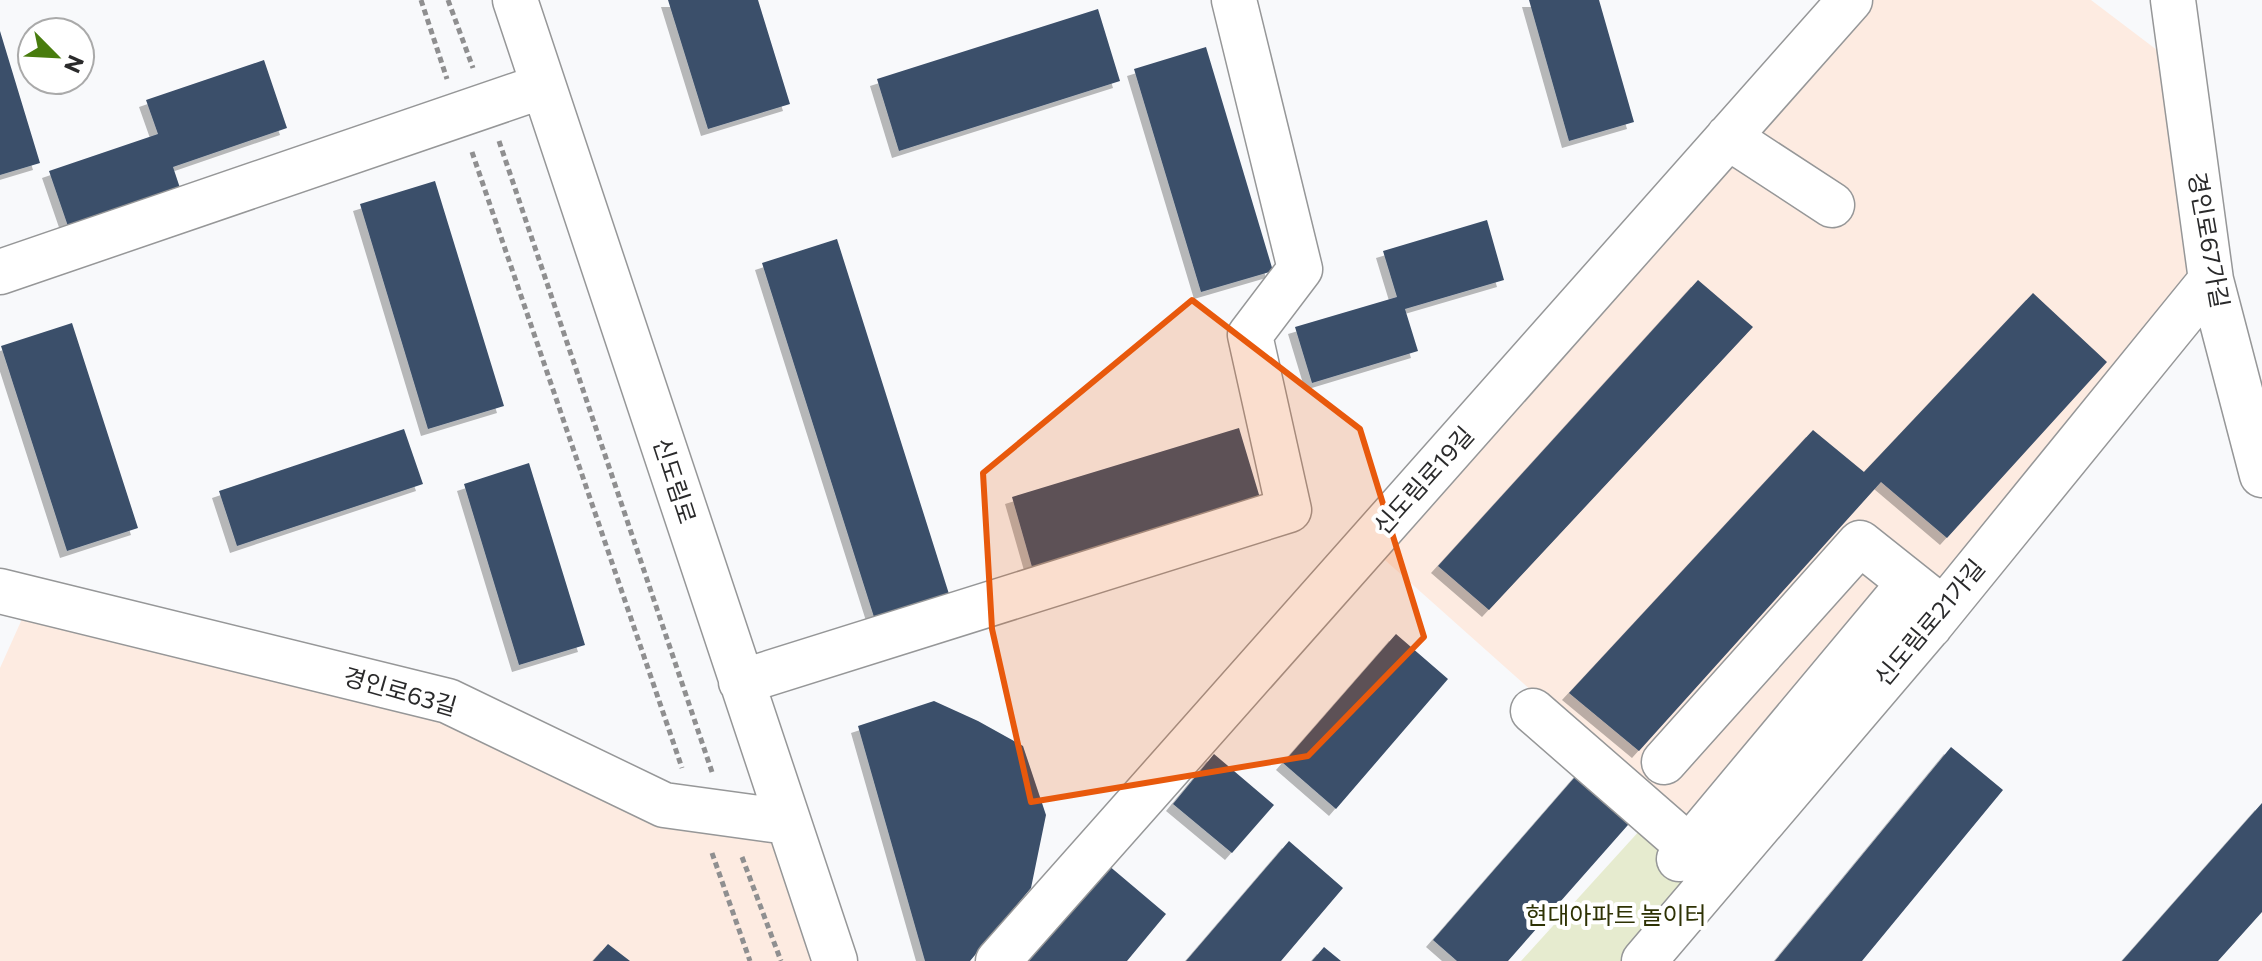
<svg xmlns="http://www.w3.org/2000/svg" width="2262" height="961" font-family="Commissioner,'Noto Sans KR',sans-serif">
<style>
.education{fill:#fdebe1}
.green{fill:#e6ebcf}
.building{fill:#3b4f6a;filter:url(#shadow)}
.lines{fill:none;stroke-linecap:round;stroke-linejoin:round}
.minor-casing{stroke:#969798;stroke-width:47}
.path{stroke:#8f8f90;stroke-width:5;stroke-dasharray:6 4;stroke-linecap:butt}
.minor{stroke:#fff;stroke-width:44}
.marked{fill:#e8590c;fill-opacity:0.2;stroke:#e8590c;stroke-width:6;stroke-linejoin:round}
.labels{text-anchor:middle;stroke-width:8;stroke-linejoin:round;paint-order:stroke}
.street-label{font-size:24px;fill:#2a2a2b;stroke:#fff}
.park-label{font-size:24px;fill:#2e3204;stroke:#fff}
</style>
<defs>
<filter id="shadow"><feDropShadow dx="-7" dy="7" stdDeviation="0" flood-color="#0004"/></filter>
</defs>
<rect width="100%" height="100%" fill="#f8f9fb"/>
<path class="education" d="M 1850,0 L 2091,0 L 2182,69 L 2211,280 L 1726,864 L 1367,544 Z
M 31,599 L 448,701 L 664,805 L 788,822 L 835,961 L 0,961 L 0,668 Z"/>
<path class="green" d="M 1641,829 L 1702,878 L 1630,961 L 1521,961 Z"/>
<path class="building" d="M 668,0 L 758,0 L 790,104 L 708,129 Z
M 1529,0 L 1599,0 L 1634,122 L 1569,141 Z
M 1098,9 L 1120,81 L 899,151 L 877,79 Z
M 0,31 L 40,163 L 0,175 Z
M 1206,47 L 1273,271 L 1201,292 L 1134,69 Z
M 264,60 L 287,128 L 173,167 L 182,194 L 70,232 L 49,171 L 158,134 L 146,100 Z
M 435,181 L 504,406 L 428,429 L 360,204 Z
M 1487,220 L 1504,280 L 1405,309 L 1418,351 L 1312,383 L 1295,327 L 1397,297 L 1383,251 Z
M 837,239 L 949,594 L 874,617 L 762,263 Z
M 1698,280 L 1753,327 L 1489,610 L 1438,566 Z
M 2033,293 L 2107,362 L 1947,538 L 1881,482 L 1639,751 L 1569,693 L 1813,430 L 1864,472 Z
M 72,323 L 138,528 L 67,551 L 1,346 Z
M 1239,428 L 1260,498 L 1032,567 L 1012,497 Z
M 404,429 L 423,484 L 237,546 L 219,491 Z
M 529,463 L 585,645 L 519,665 L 464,484 Z
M 1396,634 L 1448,679 L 1336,809 L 1283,763 Z
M 934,701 L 978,721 L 1023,746 L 1046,815 L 1031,888 L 970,961 L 925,961 L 858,726 Z
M 1951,747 L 2003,790 L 1862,961 L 1775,961 Z
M 1214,754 L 1274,805 L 1232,853 L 1173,804 Z
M 1581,770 L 1635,817 L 1508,961 L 1457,961 L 1433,940 Z
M 2262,803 L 2262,912 L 2218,961 L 2122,961 Z
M 1289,841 L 1343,888 L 1281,961 L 1186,961 Z
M 1108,865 L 1166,914 L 1127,961 L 1027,961 Z
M 608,944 L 630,961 L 593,961 Z
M 1324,947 L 1341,961 L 1312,961 Z"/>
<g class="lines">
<g class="minor-casing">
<path id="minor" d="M 515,0 L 835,961
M 2173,0 L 2211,280 L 2262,475
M 1728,137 L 1832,205
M 0,272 L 543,86
M 0,591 L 448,701 L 664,805 L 788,822
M 741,682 L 1289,510 L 1250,335 L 1300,269 L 1234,0
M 1533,711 L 1689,847 L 1679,859
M 1664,762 L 1860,543 L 1943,609
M 1679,859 L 1896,599 L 1930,626
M 998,961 L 1850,0
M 1644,961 L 1932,623 L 2211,280"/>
</g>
<path class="path" d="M 421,0 L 447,79
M 448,0 L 473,68
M 499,141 L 712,772
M 472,152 L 682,768
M 712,853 L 750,961
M 742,857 L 781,961"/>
<use href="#minor" class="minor"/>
</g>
<path class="marked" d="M 1192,300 L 1360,429 L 1424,637 L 1308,756 L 1031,802 L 992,629 L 983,473 Z"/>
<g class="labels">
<g class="street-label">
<text transform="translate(2208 240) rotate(80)" y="8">경인로67가길</text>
<text transform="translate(674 481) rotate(72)" y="8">신도림로</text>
<text transform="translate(1424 481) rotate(-48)" y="8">신도림로19길</text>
<text transform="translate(1930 623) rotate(-50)" y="8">신도림로21가길</text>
<text transform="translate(400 692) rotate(16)" y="8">경인로63길</text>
</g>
<g class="park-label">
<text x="1616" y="924">현대아파트 놀이터</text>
</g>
</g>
<g transform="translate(56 56) rotate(114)"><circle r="38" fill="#ffffff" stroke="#aaaaaa" stroke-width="2"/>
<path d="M0-6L14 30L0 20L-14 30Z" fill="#487c0e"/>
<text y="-12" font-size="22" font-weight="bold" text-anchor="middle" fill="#2a2a2b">N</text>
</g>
</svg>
